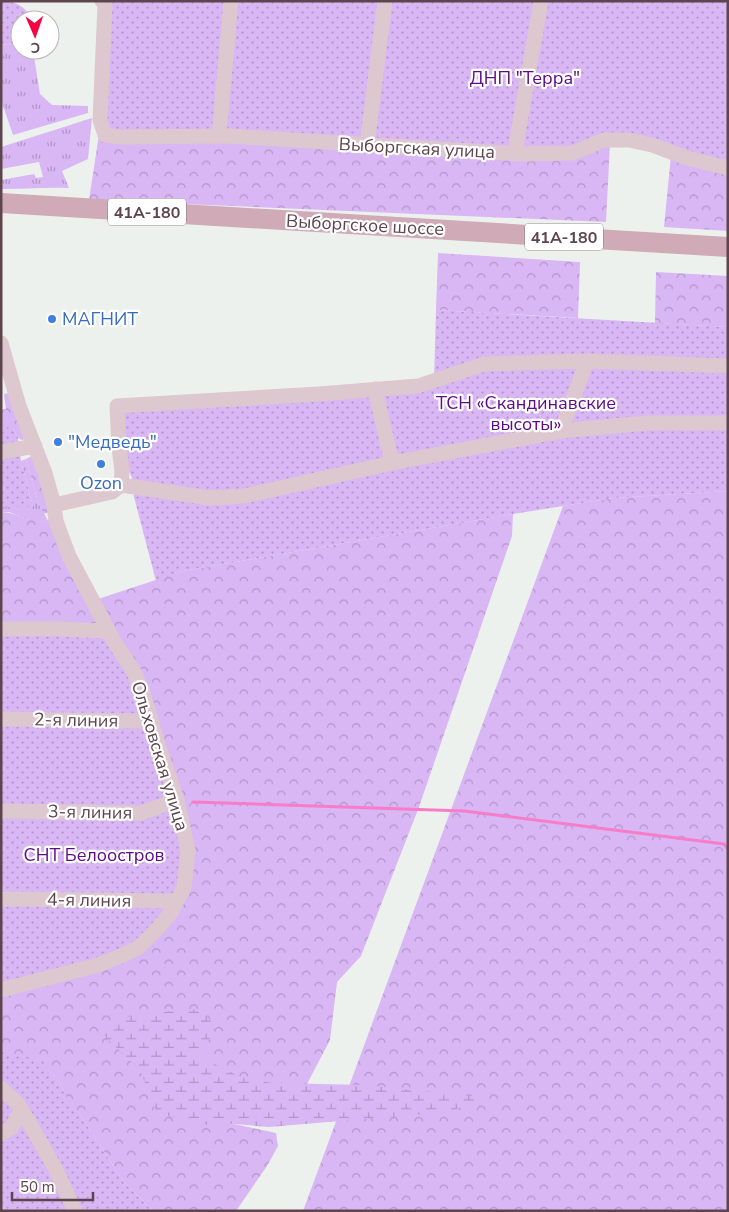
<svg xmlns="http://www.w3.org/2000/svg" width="729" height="1212" font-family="'Nunito Sans',sans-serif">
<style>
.grass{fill:url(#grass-tufts)}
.forest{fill:url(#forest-crowns)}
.wetland{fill:url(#wetland-marsh)}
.park{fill:url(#park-dots)}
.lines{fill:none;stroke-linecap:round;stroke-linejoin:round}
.stream{stroke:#f77dc8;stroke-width:3}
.minor{stroke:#ddc8d0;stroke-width:15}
.major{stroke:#d0aab6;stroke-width:20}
.shop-dot{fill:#3f7fe0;stroke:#fff;stroke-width:2}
.labels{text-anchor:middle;stroke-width:4.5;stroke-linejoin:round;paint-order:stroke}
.shield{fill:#fff;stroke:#8e7c82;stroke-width:1}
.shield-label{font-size:16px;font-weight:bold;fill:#5e444d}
.park-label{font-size:18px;fill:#600b88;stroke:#fff}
.street-label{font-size:18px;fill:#5e444d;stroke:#fff}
.shop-label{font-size:18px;fill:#366cbe;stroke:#fff;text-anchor:start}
</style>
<defs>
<pattern id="grass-tufts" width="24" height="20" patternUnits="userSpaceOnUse" patternTransform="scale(1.25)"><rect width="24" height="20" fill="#d9b6f4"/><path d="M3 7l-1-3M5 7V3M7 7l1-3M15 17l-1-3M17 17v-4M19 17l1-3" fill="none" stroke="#b396c8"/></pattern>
<pattern id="forest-crowns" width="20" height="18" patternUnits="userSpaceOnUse" patternTransform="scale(1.25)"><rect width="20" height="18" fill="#d9b6f4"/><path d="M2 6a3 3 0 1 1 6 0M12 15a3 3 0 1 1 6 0" fill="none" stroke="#b396c8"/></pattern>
<pattern id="wetland-marsh" width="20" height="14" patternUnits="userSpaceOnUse" patternTransform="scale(1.25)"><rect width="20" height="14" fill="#d9b6f4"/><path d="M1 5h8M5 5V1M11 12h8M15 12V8" fill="none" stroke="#b396c8"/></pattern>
<pattern id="park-dots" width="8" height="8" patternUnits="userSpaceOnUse" patternTransform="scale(1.25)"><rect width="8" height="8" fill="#d9b6f4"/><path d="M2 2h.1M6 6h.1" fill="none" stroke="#b396c8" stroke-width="1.8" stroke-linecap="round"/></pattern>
</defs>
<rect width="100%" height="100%" fill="#edf1ee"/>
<path class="grass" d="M 20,43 L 20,50 L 33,50 L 40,94 L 52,105 L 88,106 L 88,113 L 13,135 L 1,100 L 1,45 Z
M 92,118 L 88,159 L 62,171 L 69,188 C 46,187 24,189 1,189 L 1,180 L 34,174 L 36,178 L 43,177 L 39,162 L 1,169 L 1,147 Z
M 26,459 L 38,502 L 48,521 L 35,522 L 9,512 L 1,512 L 1,507 L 33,507 L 21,461 Z"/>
<path class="forest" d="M 100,128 L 610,144 L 606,222 L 89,200 Z
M 671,155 L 728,167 L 728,231 L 664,227 Z
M 438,253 L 580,262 L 578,318 L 436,310 Z
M 656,272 L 728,276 L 728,327 L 655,323 Z
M 10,393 L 26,439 L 22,440 L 18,438 L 13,429 L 1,431 L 1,410 L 6,409 L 4,394 Z
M 32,456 L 37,468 L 49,512 L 44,514 L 38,502 L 26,459 Z
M 728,491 L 728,1211 L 303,1211 L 563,506 L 613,498 Z
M 1,512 C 20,512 33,527 53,519 L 92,601 L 183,571 L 513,514 L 512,536 L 419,807 L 361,956 L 337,982 L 330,1040 L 307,1084 L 183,1113 L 276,1133 L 278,1146 L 267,1166 L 236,1211 L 153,1211 L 123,1181 L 79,1113 L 66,1099 L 63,1088 L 58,1079 L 49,1071 L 42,1061 L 1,1051 Z"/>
<path class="wetland" d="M 202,1009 L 216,1029 L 198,1056 L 243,1078 L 272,1083 L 367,1085 L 488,1098 L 448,1112 L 269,1127 L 224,1123 L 203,1125 L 157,1113 L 140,1070 L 101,1033 L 134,1014 Z"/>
<path class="park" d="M 1,1 C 15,1 26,6 32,20 L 20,20 L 20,43 L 1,45 Z
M 102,1 L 728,1 L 728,167 L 629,140 L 573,153 L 105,135 Z
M 436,310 L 728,327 L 728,491 L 613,498 L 513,514 L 183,571 L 156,581 L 134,497 L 132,478 L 119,447 L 117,406 L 434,381 Z
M 8,427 L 13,429 L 18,438 L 21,461 L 33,507 L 1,507 L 1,431 Z
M 1,627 L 106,630 L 133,670 L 177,803 L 184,887 L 139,947 L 1,992 Z
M 1,1051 L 42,1060 L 49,1071 L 58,1079 L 63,1088 L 67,1099 L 79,1113 L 123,1181 L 153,1211 L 81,1211 L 47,1139 L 29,1110 L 1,1080 Z
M 1,1094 L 15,1107 L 70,1211 L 1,1211 Z"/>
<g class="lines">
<path class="stream" d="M 193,802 L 464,811 L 724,844 L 728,849"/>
<path class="minor" d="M 102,1 L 105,4 L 100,120 L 105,135 L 120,137 L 229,136 L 522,154 L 573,153 L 604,140 L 629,140 L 652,145 L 687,158 L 728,168
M 219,136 L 231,1
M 367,145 L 385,1
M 516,154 L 517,139 L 541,1
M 1,343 L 19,406 L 45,473 L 54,505 L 56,521 L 69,556 L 115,643 L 133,670 L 144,696 L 156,738 L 177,800 L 188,851 L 184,887 L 172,911 L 159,927 L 139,947 L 123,955 L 98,965 L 1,990
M 375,389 L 392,463
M 561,431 L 587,361
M 1,452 L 35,446
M 121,485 L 210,498 L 244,496 L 392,463 L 561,431 L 646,423 L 728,423
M 54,505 L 112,492 L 121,485 L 122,471 L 119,447 L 117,406 L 319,394 L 418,386 L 484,364 L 587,361 L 728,366
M 1,629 L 56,629 L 109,631
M 1,719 L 140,721 L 151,719
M 1,811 L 141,813 L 177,800
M 1,899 L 177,901
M 1,1088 L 18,1104 L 23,1112 L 55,1168 L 75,1211
M 1,1134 L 12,1127 L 17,1117 L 23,1112"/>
<path class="major" d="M 1,203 L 728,247"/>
</g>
<g class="shop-dot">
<circle cx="52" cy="319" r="5"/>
<circle cx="58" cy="442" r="5"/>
<circle cx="101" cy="464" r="5"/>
</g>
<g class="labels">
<g class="shield">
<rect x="108" y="198.5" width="78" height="27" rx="4"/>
<rect x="525" y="223.5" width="78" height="27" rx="4"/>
</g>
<g class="shield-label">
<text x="147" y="218">41А-180</text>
<text x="564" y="243">41А-180</text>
</g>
<g class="park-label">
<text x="525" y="84">ДНП "Терра"</text>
<text x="526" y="409">ТСН «Скандинавские<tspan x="526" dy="21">высоты»</tspan></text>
<text x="94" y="861">СНТ Белоостров</text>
</g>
<g class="street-label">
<text transform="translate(417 148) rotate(3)" y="6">Выборгская улица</text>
<text transform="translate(365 225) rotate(3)" y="6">Выборгское шоссе</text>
<text transform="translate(76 720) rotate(1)" y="6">2-я линия</text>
<text transform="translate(160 756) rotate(73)" y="6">Ольховская улица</text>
<text transform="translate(90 812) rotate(1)" y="6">3-я линия</text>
<text transform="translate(89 900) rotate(1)" y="6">4-я линия</text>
</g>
<g class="shop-label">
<text x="62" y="325">МАГНИТ</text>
<text x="68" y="448">"Медведь"</text>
<text x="101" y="489" text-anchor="middle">Ozon</text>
</g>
</g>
<rect width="729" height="1212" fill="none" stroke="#5e444d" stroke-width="5"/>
<g transform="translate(35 35) rotate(178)"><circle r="24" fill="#ffffff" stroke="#bfb4b8"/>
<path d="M0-4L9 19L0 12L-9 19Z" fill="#f60341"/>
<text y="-8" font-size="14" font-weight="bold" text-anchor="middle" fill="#5e444d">С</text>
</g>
<path d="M12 1192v8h81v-8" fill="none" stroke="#5e444d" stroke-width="2.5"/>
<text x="20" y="1192" font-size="15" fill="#5e444d" stroke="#ffffff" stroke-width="4" paint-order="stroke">50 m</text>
</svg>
